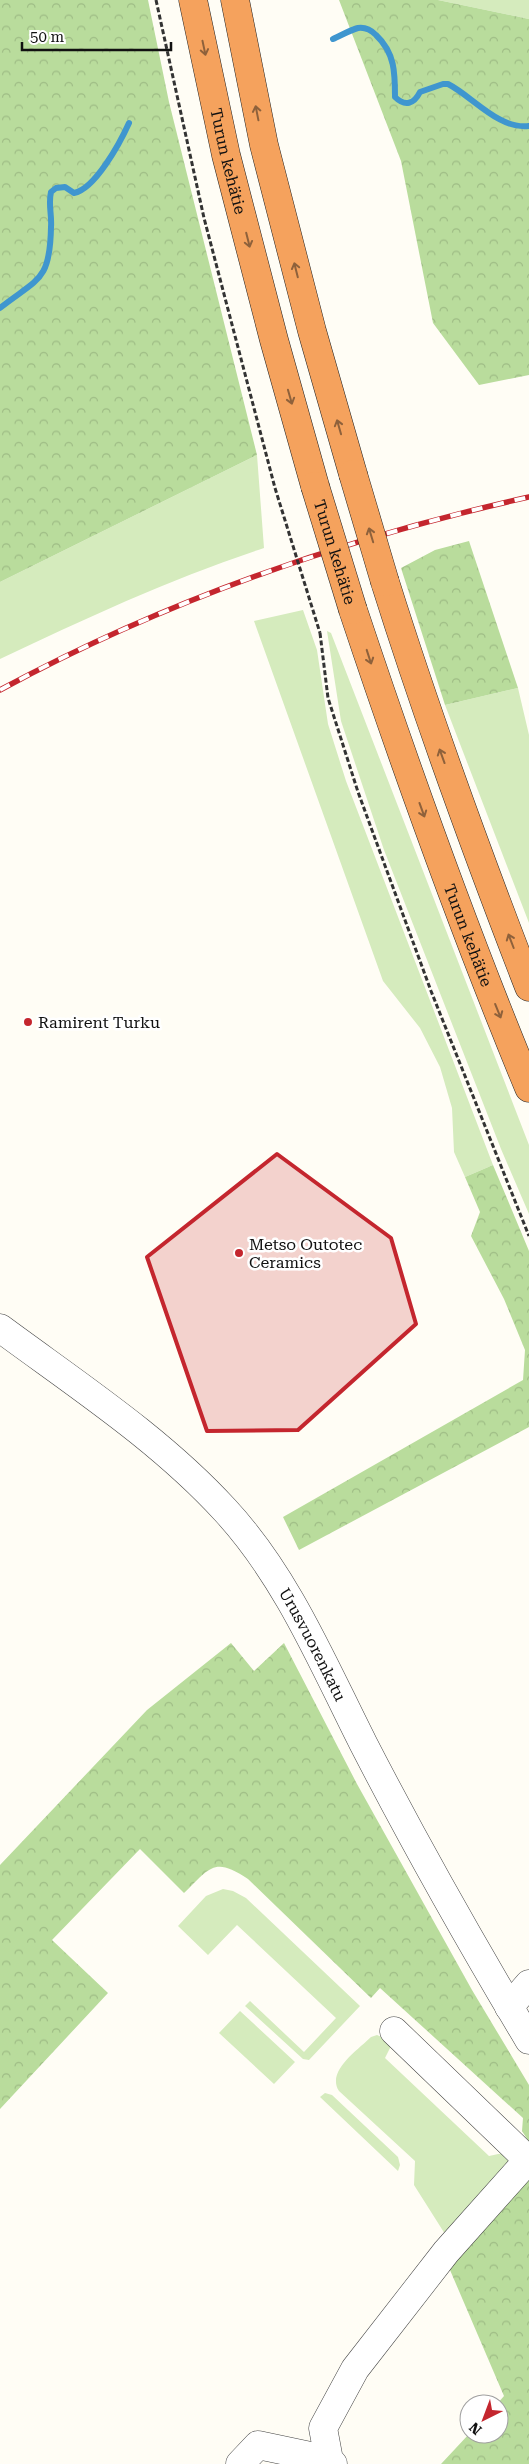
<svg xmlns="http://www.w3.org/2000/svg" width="529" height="2464" font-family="'Roboto Serif',serif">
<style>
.grass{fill:#d5ebbd}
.forest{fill:url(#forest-crowns)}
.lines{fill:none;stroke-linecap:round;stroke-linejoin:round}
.stream{stroke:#3f96cf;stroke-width:6}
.minor-casing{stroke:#444;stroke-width:29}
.highway-casing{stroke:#222;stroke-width:29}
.path{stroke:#333;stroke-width:3;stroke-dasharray:5 2.5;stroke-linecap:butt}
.minor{stroke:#fff;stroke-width:28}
.highway{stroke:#f5a25d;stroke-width:28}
.rail-casing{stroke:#c4262e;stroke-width:5.5}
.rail{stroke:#fff;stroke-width:4;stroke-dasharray:11;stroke-linecap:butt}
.highway-bridge-casing{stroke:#222;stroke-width:29;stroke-linecap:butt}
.path-bridge{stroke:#333;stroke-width:3;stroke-dasharray:5 2.5;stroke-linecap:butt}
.highway-bridge{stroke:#f5a25d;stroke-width:28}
.oneway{stroke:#8e613b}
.marked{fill:#c4262e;fill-opacity:0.2;stroke:#c4262e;stroke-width:4;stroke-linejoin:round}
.poi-dot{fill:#c4262e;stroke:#fff;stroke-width:2}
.labels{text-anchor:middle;stroke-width:5;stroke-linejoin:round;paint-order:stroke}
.street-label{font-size:16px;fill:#111;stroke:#fff}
.poi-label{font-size:16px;fill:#111;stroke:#fff;text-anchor:start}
</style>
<defs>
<pattern id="forest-crowns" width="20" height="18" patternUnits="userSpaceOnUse" patternTransform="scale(1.25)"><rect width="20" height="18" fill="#b9dc9c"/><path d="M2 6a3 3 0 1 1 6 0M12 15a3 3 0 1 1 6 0" fill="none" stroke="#9ebc85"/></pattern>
</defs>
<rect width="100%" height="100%" fill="#fffdf5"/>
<path class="grass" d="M 438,0 L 529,0 L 529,19 Z
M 257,455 L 264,548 C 173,578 86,618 0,659 L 0,582 Z
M 303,610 L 317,650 L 328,724 L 346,781 L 493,1165 L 465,1177 L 454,1152 L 452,1108 L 440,1067 L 420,1028 L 383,981 L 254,621 Z
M 327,631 L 331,633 L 529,1145 L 529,1214 L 501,1149 L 384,850 L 341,721 Z
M 518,688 L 529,735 L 529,923 L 445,705 Z
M 223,1889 L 233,1891 L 246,1898 L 360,2006 L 309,2060 L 303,2059 L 245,2006 L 250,2001 L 304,2052 L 336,2018 L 237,1925 L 208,1955 L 178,1926 L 206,1896 Z
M 240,2011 L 295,2062 L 274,2084 L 219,2033 Z
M 377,2035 L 393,2042 L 385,2058 L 489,2156 L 503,2153 L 512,2161 L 445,2234 L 414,2185 L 415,2161 L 339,2091 C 326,2071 358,2050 371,2037 Z
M 325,2093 L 332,2095 L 398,2157 L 400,2165 L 398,2171 L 320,2097 Z"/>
<path class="forest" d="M 0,0 L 148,0 L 169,102 L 257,455 L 0,582 Z
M 339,0 L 438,0 L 529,19 L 529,375 L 479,385 L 433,323 L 401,161 Z
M 469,541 L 518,688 L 445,705 L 401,568 L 435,550 Z
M 493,1165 L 529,1251 L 529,1427 L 299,1550 L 283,1517 L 523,1380 L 525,1350 L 504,1299 L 471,1236 L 480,1212 L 465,1177 Z
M 231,1643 L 254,1671 L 284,1643 L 357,1784 L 472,1990 L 529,2085 L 529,2142 L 522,2131 L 523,2118 L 380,1988 L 371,1998 L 248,1879 C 214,1856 210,1868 184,1893 L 140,1849 L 52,1940 L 108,1993 L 0,2109 L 0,1865 L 147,1710 Z
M 529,2179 L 529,2464 L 441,2464 L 469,2434 L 499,2434 L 497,2404 L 504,2396 L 447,2263 Z"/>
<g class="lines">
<path class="stream" d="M 333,39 C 340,36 350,30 358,28 C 365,27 371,30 376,35 C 395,53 395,73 395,97 C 405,107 414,104 420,92 L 443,84 L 448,84 C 472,96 499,130 529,126
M 0,308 C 38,278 50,282 51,227 C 52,215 48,204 51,192 L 56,188 L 65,187 L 74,193 C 95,189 120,143 129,123"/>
<g class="minor-casing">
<g id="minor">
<path id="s1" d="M 0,1328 C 77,1385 160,1439 225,1510 C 287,1577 323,1664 363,1743 C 415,1844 471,1943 529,2040"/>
<path d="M 509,2007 L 529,1984"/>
<path d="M 394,2031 L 528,2160"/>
<path d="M 240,2464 L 258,2445 L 329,2460"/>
<path d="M 333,2464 L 329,2460 L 323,2428 L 355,2369 L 446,2252 L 529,2159"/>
</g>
</g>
<g class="highway-casing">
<g id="highway">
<path id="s2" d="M 193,0 L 226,155 L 274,340 L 315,486"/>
<path d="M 235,0 L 264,145 L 312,331 L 353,474"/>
<path d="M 385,582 C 428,719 477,853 529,987"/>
<path id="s3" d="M 353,610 C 407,772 464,931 529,1088"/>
</g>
</g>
<path class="path" d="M 156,0 L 204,218 L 275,488
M 320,633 L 328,698 L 358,792 L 431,991 L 529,1236"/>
<use href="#minor" class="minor"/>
<use href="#highway" class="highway"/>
<g class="rail-casing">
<path id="rail" d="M 0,690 C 164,601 346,538 529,497"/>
</g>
<use href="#rail" class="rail"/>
<g class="highway-bridge-casing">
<g id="highway-bridge">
<path d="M 353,474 L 385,582"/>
<path id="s4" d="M 315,486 L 353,610"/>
</g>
</g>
<path class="path-bridge" d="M 275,488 L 320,633"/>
<use href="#highway-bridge" class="highway-bridge"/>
</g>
<defs><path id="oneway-shaft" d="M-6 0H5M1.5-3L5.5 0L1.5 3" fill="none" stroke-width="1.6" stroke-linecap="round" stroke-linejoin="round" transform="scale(1.25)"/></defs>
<g class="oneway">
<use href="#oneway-shaft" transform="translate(204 48) rotate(78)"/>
<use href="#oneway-shaft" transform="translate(257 113) rotate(-101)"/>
<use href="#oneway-shaft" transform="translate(248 240) rotate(76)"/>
<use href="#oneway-shaft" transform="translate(296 270) rotate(-104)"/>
<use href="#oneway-shaft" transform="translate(290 397) rotate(74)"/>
<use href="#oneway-shaft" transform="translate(339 427) rotate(-106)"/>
<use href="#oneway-shaft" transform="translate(371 535) rotate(-107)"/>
<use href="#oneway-shaft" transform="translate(369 657) rotate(72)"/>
<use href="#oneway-shaft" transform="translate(442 756) rotate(-110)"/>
<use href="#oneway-shaft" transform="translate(422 810) rotate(70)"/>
<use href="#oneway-shaft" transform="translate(511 941) rotate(-111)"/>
<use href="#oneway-shaft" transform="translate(498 1011) rotate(68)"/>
</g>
<path class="marked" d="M 277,1154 L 391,1238 L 416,1324 L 298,1430 L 207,1431 L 147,1257 Z"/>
<g class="poi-dot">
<circle cx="28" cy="1022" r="5"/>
<circle cx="239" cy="1253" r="5"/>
</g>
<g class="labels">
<g class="street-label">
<text dy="6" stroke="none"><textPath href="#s2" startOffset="165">Turun kehätie</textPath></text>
<text dy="6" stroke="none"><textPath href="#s4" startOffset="69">Turun kehätie</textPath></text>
<text dy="6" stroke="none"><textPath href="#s3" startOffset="345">Turun kehätie</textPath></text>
<text dy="6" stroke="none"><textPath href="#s1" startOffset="451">Urusvuorenkatu</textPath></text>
</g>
<g class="poi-label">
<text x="38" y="1028">Ramirent Turku</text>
<text x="249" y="1250">Metso Outotec<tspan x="249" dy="18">Ceramics</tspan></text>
</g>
</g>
<g transform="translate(484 2419) rotate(222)"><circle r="24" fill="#ffffff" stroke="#a0a0a0"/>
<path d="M0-4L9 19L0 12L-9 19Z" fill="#c4262e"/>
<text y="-8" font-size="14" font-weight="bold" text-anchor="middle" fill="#111111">N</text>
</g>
<path d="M22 42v8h149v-8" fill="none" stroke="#111111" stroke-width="2.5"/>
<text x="30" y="42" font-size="15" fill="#111111" stroke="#ffffff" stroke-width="4" paint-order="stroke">50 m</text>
</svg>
